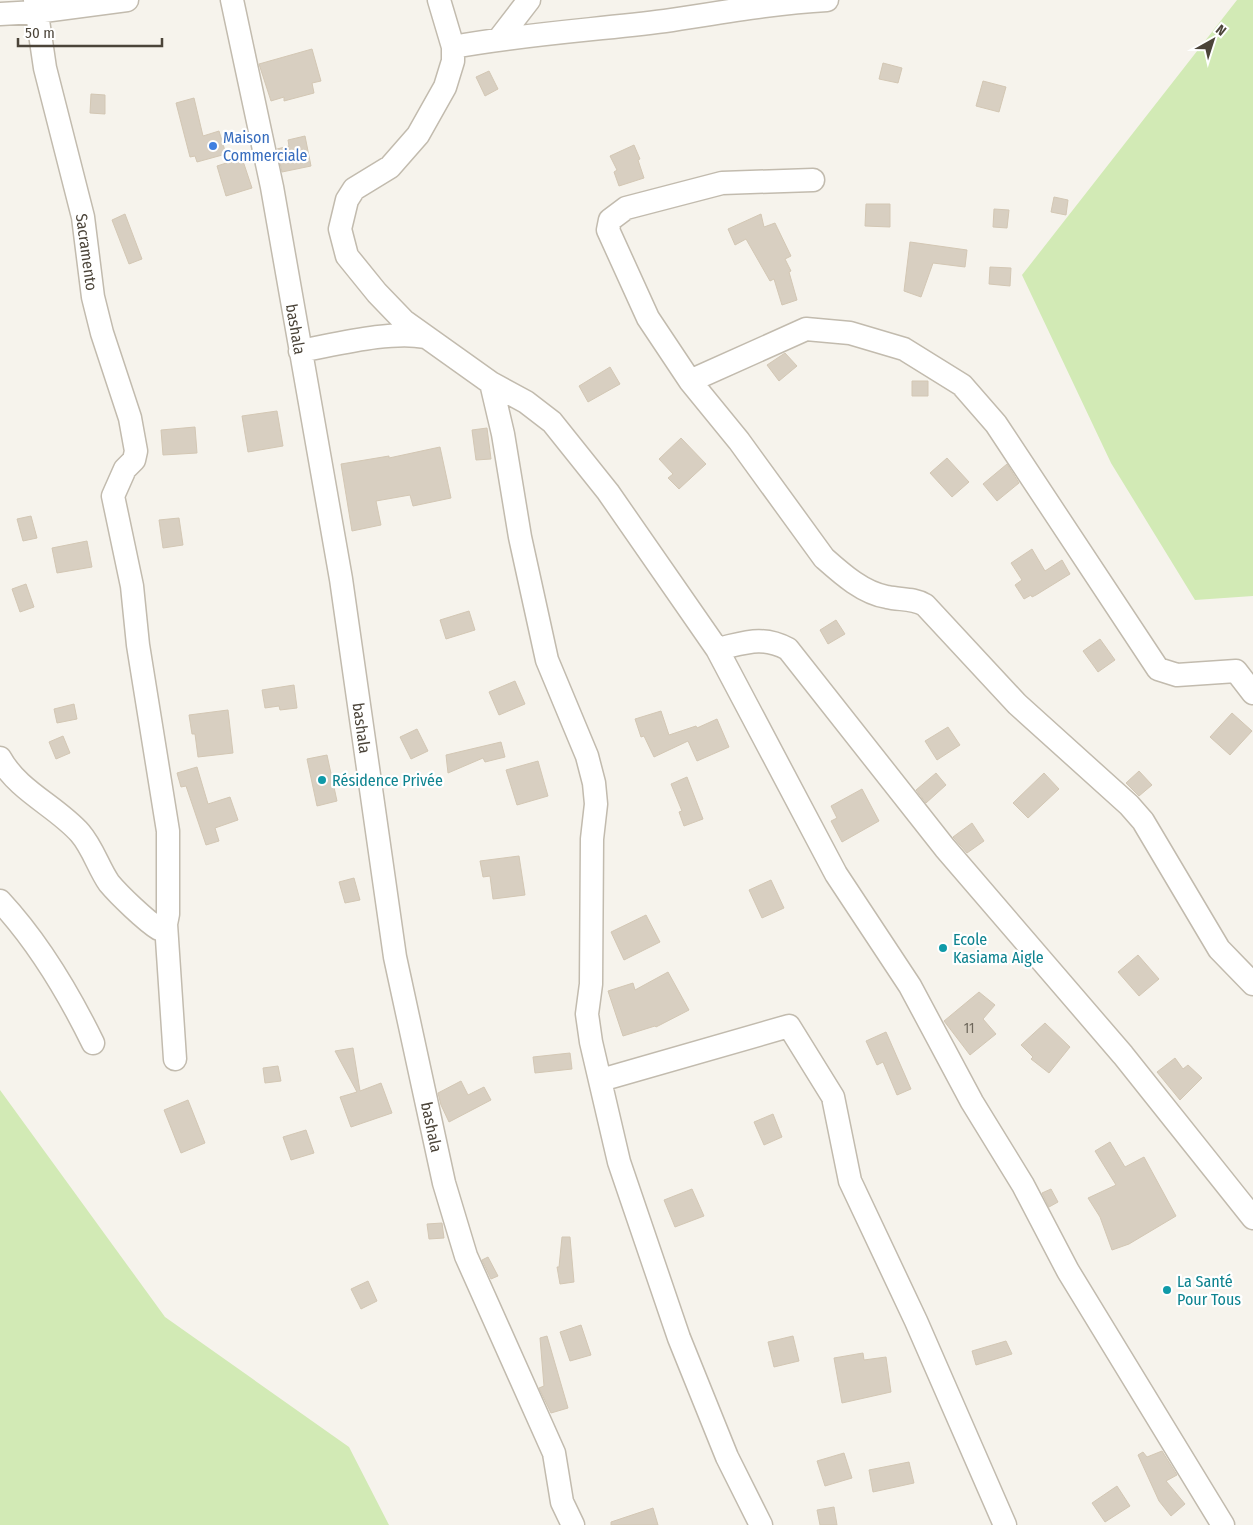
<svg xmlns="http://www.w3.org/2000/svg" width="1253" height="1525" font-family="'Fira Sans Condensed',sans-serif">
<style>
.green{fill:#d2eab5}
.building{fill:#d8cfc1;stroke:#d3c7b4}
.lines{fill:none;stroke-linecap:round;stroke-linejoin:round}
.minor-casing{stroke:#c2bbae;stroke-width:25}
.minor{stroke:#fff;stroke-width:22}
.shop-dot{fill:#3f7fe0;stroke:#fff;stroke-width:2}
.culture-dot{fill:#0f9aa8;stroke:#fff;stroke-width:2}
.labels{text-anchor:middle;stroke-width:4.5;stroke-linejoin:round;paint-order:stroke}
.number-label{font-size:14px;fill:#6e675b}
.shop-label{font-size:16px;fill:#366cbe;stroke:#fff;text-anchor:start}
.street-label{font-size:16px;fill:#4b4439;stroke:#fff}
.culture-label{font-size:16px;fill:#0d838f;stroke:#fff;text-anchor:start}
</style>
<rect width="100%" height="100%" fill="#f6f3ec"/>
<path class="green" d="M 1237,0 L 1253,0 L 1253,596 L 1195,600 L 1111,463 L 1022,275 Z
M 0,1090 L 165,1317 L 349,1447 L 389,1525 L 0,1525 Z"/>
<path class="building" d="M 312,49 L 321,81 L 312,83 L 314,93 L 284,101 L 284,97 L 271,101 L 259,64 Z
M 883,63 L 902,68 L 898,83 L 879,79 Z
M 489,71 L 498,89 L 485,96 L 476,77 Z
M 983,81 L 1006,87 L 999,112 L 976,106 Z
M 91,94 L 105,95 L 105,114 L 90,113 Z
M 194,98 L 203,136 L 219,131 L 226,154 L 197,162 L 195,156 L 190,157 L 176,103 Z
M 305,136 L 311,166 L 282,172 L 277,149 L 289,146 L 288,140 Z
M 634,145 L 640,159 L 638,160 L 644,178 L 619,186 L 614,172 L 617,170 L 610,156 Z
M 242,158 L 252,188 L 226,196 L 217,166 Z
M 1054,197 L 1068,200 L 1066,215 L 1051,212 Z
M 866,204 L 890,204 L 890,227 L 865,226 Z
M 994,209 L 1009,210 L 1007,228 L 993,227 Z
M 125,214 L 142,259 L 129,264 L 112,220 Z
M 761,214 L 764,227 L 775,223 L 791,256 L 785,259 L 791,271 L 789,272 L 797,300 L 782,305 L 774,279 L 770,281 L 746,239 L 735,245 L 728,229 Z
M 910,242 L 967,250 L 965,267 L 933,263 L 921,297 L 904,291 Z
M 990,267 L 1011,268 L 1010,286 L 989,284 Z
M 785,353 L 797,366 L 779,381 L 767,365 Z
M 610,367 L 620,384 L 588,402 L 579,386 Z
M 912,381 L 928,381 L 928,396 L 912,396 Z
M 277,411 L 283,446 L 248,452 L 242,416 Z
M 195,427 L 197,453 L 163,455 L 161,430 Z
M 487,428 L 491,459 L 476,460 L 472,430 Z
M 681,438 L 706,464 L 679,489 L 668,478 L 673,474 L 659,459 Z
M 440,447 L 451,498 L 413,506 L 410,495 L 376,501 L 381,525 L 352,531 L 341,464 L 389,456 L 389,458 Z
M 947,458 L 969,482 L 952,497 L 930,473 Z
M 1007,464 L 1019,483 L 997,501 L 983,484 Z
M 31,516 L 37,538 L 23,541 L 17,519 Z
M 179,518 L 183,545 L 163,548 L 159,520 Z
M 87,541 L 92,567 L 57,573 L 52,548 Z
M 1032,549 L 1045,571 L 1062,560 L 1070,574 L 1036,595 L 1032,597 L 1031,595 L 1024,599 L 1015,585 L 1022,580 L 1011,563 Z
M 26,584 L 34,607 L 20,612 L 12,589 Z
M 469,611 L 475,630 L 446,639 L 440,620 Z
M 836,620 L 845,634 L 828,644 L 820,630 Z
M 1100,639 L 1115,660 L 1098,672 L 1083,651 Z
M 515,681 L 525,704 L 499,715 L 489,692 Z
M 294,685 L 297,708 L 280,710 L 279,706 L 265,708 L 262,690 Z
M 74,704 L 77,719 L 57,723 L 54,709 Z
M 228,710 L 233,753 L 198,757 L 195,734 L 192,734 L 189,715 Z
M 661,711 L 669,735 L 696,726 L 697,728 L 717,719 L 729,747 L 697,761 L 688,741 L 654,757 L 644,736 L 641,737 L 635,719 Z
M 1232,713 L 1252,731 L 1230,755 L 1210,737 Z
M 948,727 L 960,745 L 937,760 L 925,741 Z
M 417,729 L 428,751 L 411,759 L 400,737 Z
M 63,736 L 70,753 L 56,759 L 49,742 Z
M 501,742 L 505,757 L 485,762 L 483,758 L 448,773 L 446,755 Z
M 327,755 L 337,801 L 317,806 L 307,759 Z
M 538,761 L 548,796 L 517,805 L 506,770 Z
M 197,767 L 208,804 L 230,797 L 238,820 L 215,828 L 219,841 L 206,845 L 186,786 L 181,787 L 177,773 Z
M 1139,771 L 1152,785 L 1139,796 L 1126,783 Z
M 936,773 L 946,785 L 926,803 L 916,790 Z
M 1044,773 L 1059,789 L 1028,818 L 1013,803 Z
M 687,777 L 703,819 L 684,826 L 679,812 L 682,811 L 671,784 Z
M 862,789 L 879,821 L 842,842 L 831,821 L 837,818 L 831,806 Z
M 972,823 L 984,841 L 967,853 L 953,837 Z
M 519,856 L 525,895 L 493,899 L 490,876 L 483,877 L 480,861 Z
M 354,878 L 360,900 L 345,903 L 339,882 Z
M 771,880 L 784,908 L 762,918 L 749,890 Z
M 646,915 L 660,942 L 624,960 L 611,932 Z
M 1138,955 L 1159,979 L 1139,996 L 1118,972 Z
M 668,972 L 689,1010 L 656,1027 L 655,1026 L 623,1036 L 608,991 L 633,983 L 635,990 Z
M 979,992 L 995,1005 L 983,1019 L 996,1034 L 970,1055 L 944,1021 Z
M 1045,1023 L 1070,1047 L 1049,1073 L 1031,1059 L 1033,1057 L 1021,1045 Z
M 886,1032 L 911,1089 L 897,1095 L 883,1062 L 877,1065 L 866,1041 Z
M 353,1048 L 360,1091 L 381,1083 L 392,1113 L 351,1127 L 340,1097 L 357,1092 L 335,1051 Z
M 570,1053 L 572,1069 L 535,1073 L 533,1057 Z
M 1175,1058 L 1183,1069 L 1188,1065 L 1202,1078 L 1180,1100 L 1157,1072 Z
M 278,1066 L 281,1081 L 265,1083 L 263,1068 Z
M 461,1081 L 468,1095 L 484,1087 L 491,1100 L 449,1122 L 441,1105 L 438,1093 Z
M 188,1100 L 205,1143 L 181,1153 L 164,1110 Z
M 773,1114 L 782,1137 L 764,1145 L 754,1122 Z
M 306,1130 L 314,1153 L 291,1160 L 283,1137 Z
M 1110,1142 L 1125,1167 L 1144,1157 L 1176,1216 L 1129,1244 L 1112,1250 L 1100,1217 L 1088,1198 L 1116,1185 L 1095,1151 Z
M 692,1189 L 704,1216 L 675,1227 L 664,1200 Z
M 1051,1189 L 1058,1202 L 1049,1207 L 1042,1193 Z
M 442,1223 L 444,1238 L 429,1239 L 427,1224 Z
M 562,1237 L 570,1237 L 574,1282 L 560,1284 L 557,1267 L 559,1267 Z
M 488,1257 L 498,1276 L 491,1279 L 482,1260 Z
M 368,1281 L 377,1301 L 361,1309 L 351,1289 Z
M 581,1325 L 591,1355 L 570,1361 L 560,1332 Z
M 547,1336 L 568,1408 L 551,1413 L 539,1388 L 544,1386 L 540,1338 Z
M 793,1336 L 799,1361 L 774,1367 L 768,1342 Z
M 1006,1341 L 1012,1354 L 976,1365 L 972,1351 Z
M 863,1353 L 864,1360 L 886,1357 L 891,1392 L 842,1403 L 834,1358 Z
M 1162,1451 L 1177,1475 L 1166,1481 L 1185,1504 L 1171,1516 L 1159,1501 L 1138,1455 L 1143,1452 L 1147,1457 Z
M 844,1453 L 852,1478 L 825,1486 L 817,1461 Z
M 909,1462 L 914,1483 L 873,1492 L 869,1470 Z
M 1117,1486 L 1130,1506 L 1105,1522 L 1092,1503 Z
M 834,1507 L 837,1525 L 820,1525 L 817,1510 Z
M 653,1508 L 658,1525 L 611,1525 L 611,1522 Z"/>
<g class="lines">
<g class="minor-casing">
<path id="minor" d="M 232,0 L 272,187 L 341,579 L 395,957 L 444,1183 L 466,1256 L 554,1453 L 562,1502 L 573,1525
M 439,0 L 453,47 C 523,34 594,30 665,21 C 719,13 772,3 827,0
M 0,14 L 36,12 L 127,0
M 499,39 L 529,0
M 453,47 L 453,61 L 445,87 L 418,135 L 390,167 L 354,189 L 347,200 L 340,229 L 347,256 L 377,293 L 404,321 L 491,383 L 526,402 L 552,422 L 608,492 L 717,649 L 836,874 L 910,986 L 972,1102 L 1023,1185 L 1068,1271 L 1223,1525
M 813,180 L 722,183 L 626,208 L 610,220 L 608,230 L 648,318 L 690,381 L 739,441 L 824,558 C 842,574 863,593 887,597 C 900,600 913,598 925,605 L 1017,704 L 1129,805 L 1143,821 L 1219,949 L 1253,984
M 300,351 C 334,345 391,330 425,337
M 690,381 L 806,329 L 850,333 L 904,349 L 962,385 L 996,424 L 1158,669 L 1177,675 L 1236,671 L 1253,693
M 491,383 L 503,434 L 520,537 L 547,660 L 587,756 L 594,783 L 596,804 L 592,839 L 591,984 L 587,1014 L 591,1042 L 619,1162 L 679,1338 L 727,1457 L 761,1525
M 717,649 C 745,643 762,635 788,649 L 945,848 L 1123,1055 L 1253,1218
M 0,758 C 18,791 56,806 80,833 C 93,848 98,867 109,883 C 119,895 146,921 159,929 L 166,924 L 168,914 L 168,831 L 138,645 L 132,586 L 113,496 L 125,469 L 134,460 L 136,451 L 130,418 L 102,333 L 93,297 L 83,217 L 45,68 L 35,0
M 0,901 C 39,943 68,992 93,1043
M 166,924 L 175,1059
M 601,1080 L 789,1026 L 833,1097 L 850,1181 L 916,1321 L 1005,1525"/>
</g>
<use href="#minor" class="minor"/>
</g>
<circle class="shop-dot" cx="213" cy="146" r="5"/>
<g class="culture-dot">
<circle cx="322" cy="780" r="5"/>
<circle cx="943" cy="948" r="5"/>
<circle cx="1167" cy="1290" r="5"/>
</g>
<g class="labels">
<g class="number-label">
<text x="969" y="1033">11</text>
</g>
<g class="shop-label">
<text x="223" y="143">Maison<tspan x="223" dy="18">Commerciale</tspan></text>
</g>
<g class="street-label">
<text transform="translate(87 252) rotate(82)" y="6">Sacramento</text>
<text transform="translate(296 329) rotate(80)" y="6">bashala</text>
<text transform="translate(362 728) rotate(82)" y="6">bashala</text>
<text transform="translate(432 1127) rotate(78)" y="6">bashala</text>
</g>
<g class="culture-label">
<text x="332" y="786">Résidence Privée</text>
<text x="953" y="945">Ecole<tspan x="953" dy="18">Kasiama Aigle</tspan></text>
<text x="1177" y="1287">La Santé<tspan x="1177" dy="18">Pour Tous</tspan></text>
</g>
</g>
<g transform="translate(1213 40) rotate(39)" stroke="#ffffff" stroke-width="4" paint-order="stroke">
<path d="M0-4L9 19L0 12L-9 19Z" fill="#4b4439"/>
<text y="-8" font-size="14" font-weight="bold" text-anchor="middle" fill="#4b4439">N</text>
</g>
<path d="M18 38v8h144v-8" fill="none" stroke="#4b4439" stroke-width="2.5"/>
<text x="25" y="38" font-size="15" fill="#4b4439" stroke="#ffffff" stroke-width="4" paint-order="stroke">50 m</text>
</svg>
